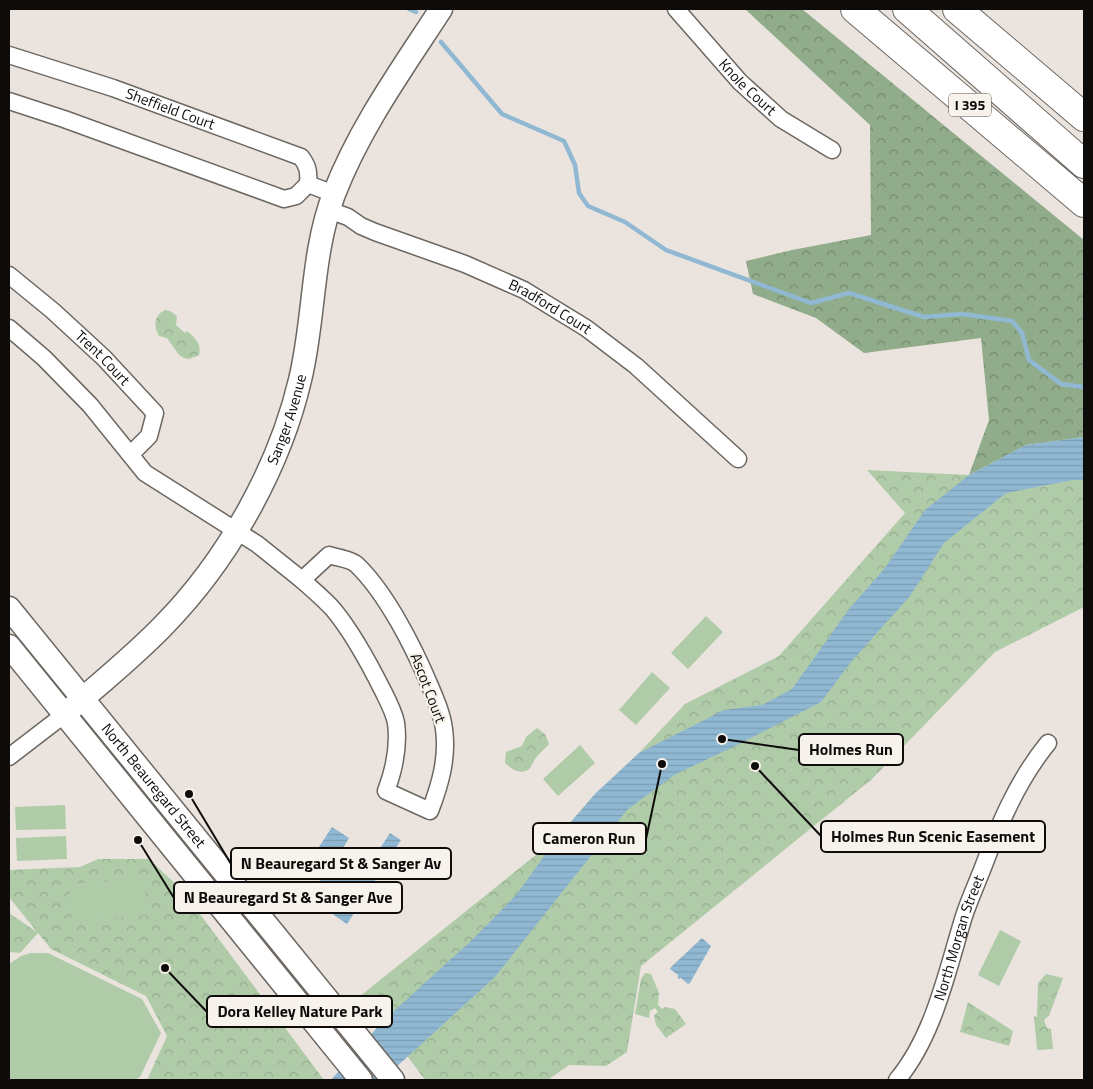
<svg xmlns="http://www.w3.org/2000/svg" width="1093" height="1089" font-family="'Titillium Web',sans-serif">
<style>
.forest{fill:url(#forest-crowns)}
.park{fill:url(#park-crowns)}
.pitch{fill:#afcba8}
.water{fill:url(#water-rules)}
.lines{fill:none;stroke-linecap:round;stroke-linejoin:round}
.stream{stroke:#90b8d3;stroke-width:4.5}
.street-casing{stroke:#6c6761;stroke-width:19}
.secondary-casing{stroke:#6c6761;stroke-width:25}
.highway-casing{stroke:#6c6761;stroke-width:30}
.street{stroke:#fff;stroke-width:16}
.secondary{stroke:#fff;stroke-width:22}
.highway{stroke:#fff;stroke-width:28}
.labels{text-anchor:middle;stroke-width:4.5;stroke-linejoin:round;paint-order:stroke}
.shield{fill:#f8f2ec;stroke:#54514e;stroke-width:1}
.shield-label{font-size:14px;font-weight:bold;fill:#0e0c0a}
.street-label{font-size:15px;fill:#0e0c0a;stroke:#f8f2ec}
.leader{fill:none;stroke:#0e0c0a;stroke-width:2}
.callout-dot{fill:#0e0c0a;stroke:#f8f2ec;stroke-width:2}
.callout{fill:#f8f2ec;stroke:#0e0c0a;stroke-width:2}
.callout-label{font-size:16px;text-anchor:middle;font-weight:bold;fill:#0e0c0a}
</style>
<defs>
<pattern id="forest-crowns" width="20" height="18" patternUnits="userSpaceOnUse" patternTransform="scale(1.25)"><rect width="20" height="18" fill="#90ac8a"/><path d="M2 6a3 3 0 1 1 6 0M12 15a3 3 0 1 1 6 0" fill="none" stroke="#748a6f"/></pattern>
<pattern id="park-crowns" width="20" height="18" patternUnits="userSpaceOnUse" patternTransform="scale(1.25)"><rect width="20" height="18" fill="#afcba8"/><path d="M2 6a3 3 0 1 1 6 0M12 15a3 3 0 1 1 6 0" fill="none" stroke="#95ad8f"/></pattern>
<pattern id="water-rules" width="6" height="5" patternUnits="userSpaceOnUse" patternTransform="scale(1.25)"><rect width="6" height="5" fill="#90b8d3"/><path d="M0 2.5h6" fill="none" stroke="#7b9db4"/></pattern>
</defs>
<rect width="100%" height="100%" fill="#ebe4de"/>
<path class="forest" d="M 745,9 L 802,9 L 1084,240 L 1084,437 L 1026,445 L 969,475 L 989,420 L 981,338 L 864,353 L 816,318 L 753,294 L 746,261 L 792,250 L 871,235 L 870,125 Z"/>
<path class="park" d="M 166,310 L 170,311 L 177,316 L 176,325 L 185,333 L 187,331 C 195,338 202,344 199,355 L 189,359 L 184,358 L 179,355 L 167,338 L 159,336 C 153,326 154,314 166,310 Z
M 1084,437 L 1084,607 L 995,652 L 872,779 L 641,966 L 627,1052 L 606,1066 L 569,1065 L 548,1080 L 425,1080 L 382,1022 L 349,1005 L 557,838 L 595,794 L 639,753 L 685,704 L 779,656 L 905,513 L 867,470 L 969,475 L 1026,445 Z
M 537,728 L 545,734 L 549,744 C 545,749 539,753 535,759 C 533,762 532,766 529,769 C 521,776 510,768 505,763 L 506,752 L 522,746 L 526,737 Z
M 98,859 L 149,859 L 182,890 L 324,1080 L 147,1080 L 167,1036 L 146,996 L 51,949 L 38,933 L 20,953 L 9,952 L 9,913 L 37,932 L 9,897 L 9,870 L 80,867 Z
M 645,973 L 651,974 L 659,993 L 658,1005 L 662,1009 L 665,1007 L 675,1009 L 686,1024 L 666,1038 L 656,1025 L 654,1015 L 658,1012 L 655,1008 L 650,1011 L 649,1018 L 635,1014 L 641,979 Z
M 1046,974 L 1063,978 L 1049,1016 L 1044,1020 L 1047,1028 L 1051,1029 L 1053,1049 L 1037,1050 L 1034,1016 L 1037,1017 L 1038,983 Z
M 968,1002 L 1013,1031 L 1009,1046 L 960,1032 Z"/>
<path class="pitch" d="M 706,616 L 723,632 L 688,669 L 671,653 Z
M 652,672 L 670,688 L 636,725 L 619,710 Z
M 580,745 L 595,763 L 558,796 L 543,779 Z
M 65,805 L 66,829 L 16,830 L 15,807 Z
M 66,836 L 67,859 L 17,861 L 16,838 Z
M 144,879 L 147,915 L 72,921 L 69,884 Z
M 1000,930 L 1021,941 L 999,986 L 978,975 Z
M 31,953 L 48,953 L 142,999 L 161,1033 L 140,1077 L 134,1080 L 9,1080 L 9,964 L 21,956 Z"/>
<path class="water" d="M 1084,437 L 1084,480 L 1073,480 L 1006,493 L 944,543 L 910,596 L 851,662 L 821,702 L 731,748 L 674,775 L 627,810 L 495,977 L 382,1080 L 331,1080 L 382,1022 L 473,939 L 517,894 L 557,838 L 595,794 L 639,753 L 724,710 L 762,705 L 792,689 L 849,609 L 885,568 L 925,510 L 969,475 L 1026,445 Z
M 332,827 L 349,838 L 339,855 L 376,879 L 347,924 L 328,911 L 339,893 L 304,870 Z
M 390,833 L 401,840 L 388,860 L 377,853 Z
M 702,938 L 711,946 L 690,983 L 688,984 L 681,978 L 678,979 L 678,975 L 670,969 L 671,967 Z"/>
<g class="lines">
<path class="stream" d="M 409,9 L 416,12
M 441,42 L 502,114 L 564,141 L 575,165 L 579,193 L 588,206 L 625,222 L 666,250 L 811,303 L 849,293 L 924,317 L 962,314 L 1012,321 L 1022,333 L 1029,360 L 1061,384 L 1084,387"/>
<g class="street-casing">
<g id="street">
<path id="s1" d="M 676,9 L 740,82 L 781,119 L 832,150"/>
<path id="s2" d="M 9,55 L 113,88 L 301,157 C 308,166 309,172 308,184"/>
<path d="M 9,101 L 64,119 L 284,199 L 296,196 L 308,184 L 334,194"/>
<path id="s3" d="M 329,210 L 348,217 L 361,226 L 375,232 L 465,264 L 524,290 L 586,328 L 636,366 L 738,459"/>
<path id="s4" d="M 9,275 L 53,311 L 104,358 L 155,413 L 149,436 L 131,454"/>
<path d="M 9,328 L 44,358 L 90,405 L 145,473 L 257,544 L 302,580"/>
<path d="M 329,555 C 337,558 351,559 357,565 C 387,594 414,648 430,686 C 436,700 442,714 444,729 C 448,758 440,785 430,811 L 386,791 C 394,770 399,745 396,723 C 394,712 388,701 383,691 C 369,663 353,633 333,609 C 324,599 312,589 302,580 Z"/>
<path d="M 9,757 L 65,714"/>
<path id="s5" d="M 897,1080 C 934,1036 947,971 964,916 C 969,901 976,885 982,870 C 999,825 1017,781 1048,743"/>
</g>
</g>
<g class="secondary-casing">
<g id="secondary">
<path id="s6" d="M 9,608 L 393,1080"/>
<path d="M 9,646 L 361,1080"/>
<path id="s7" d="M 65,714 C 98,685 132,658 163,626 C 227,561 279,469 300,380 C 315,319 311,254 334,194 C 360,127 402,69 441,9"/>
</g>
</g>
<g class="highway-casing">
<path id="highway" d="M 855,9 L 1084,203
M 907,9 L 1084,164
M 957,9 L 1084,117"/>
</g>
<use href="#street" class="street"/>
<use href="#secondary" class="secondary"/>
<use href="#highway" class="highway"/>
</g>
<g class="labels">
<rect class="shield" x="949" y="93.5" width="42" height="23" rx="4"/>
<g class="shield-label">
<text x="970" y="110">I 395</text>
</g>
<g class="street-label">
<text dy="5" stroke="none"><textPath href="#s1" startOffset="106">Knole Court</textPath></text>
<text dy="5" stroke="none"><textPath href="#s2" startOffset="170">Sheffield Court</textPath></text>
<text dy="5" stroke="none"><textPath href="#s3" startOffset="242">Bradford Court</textPath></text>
<text dy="5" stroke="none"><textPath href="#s4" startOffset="125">Trent Court</textPath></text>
<text dy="5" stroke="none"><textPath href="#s7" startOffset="375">Sanger Avenue</textPath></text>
<text transform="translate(428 688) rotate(69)" y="5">Ascot Court</text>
<text dy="5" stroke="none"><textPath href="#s6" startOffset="229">North Beauregard Street</textPath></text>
<text dy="5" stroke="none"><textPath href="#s5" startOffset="156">North Morgan Street</textPath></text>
</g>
</g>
<path class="leader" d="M722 739L799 750M755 766L821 836M662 764L646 839M189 794L231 864M138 840L174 898M165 968L207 1012"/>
<g class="callout-dot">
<circle cx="722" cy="739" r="5"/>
<circle cx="755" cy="766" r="5"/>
<circle cx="662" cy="764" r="5"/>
<circle cx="189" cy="794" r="5"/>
<circle cx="138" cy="840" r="5"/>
<circle cx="165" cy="968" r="5"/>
</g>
<g class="callout">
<rect x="799" y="734" width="104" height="31" rx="5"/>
<rect x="821" y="821" width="224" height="31" rx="5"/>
<rect x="533" y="823" width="113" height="31" rx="5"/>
<rect x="231" y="848" width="220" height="31" rx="5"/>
<rect x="174" y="882" width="228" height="31" rx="5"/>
<rect x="207" y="996" width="185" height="31" rx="5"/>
</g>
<g class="callout-label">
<text x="851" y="755">Holmes Run</text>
<text x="933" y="842">Holmes Run Scenic Easement</text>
<text x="589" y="844">Cameron Run</text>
<text x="341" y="869">N Beauregard St &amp; Sanger Av</text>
<text x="288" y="903">N Beauregard St &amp; Sanger Ave</text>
<text x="300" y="1017">Dora Kelley Nature Park</text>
</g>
<rect width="1093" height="1089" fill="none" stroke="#0e0c0a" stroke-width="20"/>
</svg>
